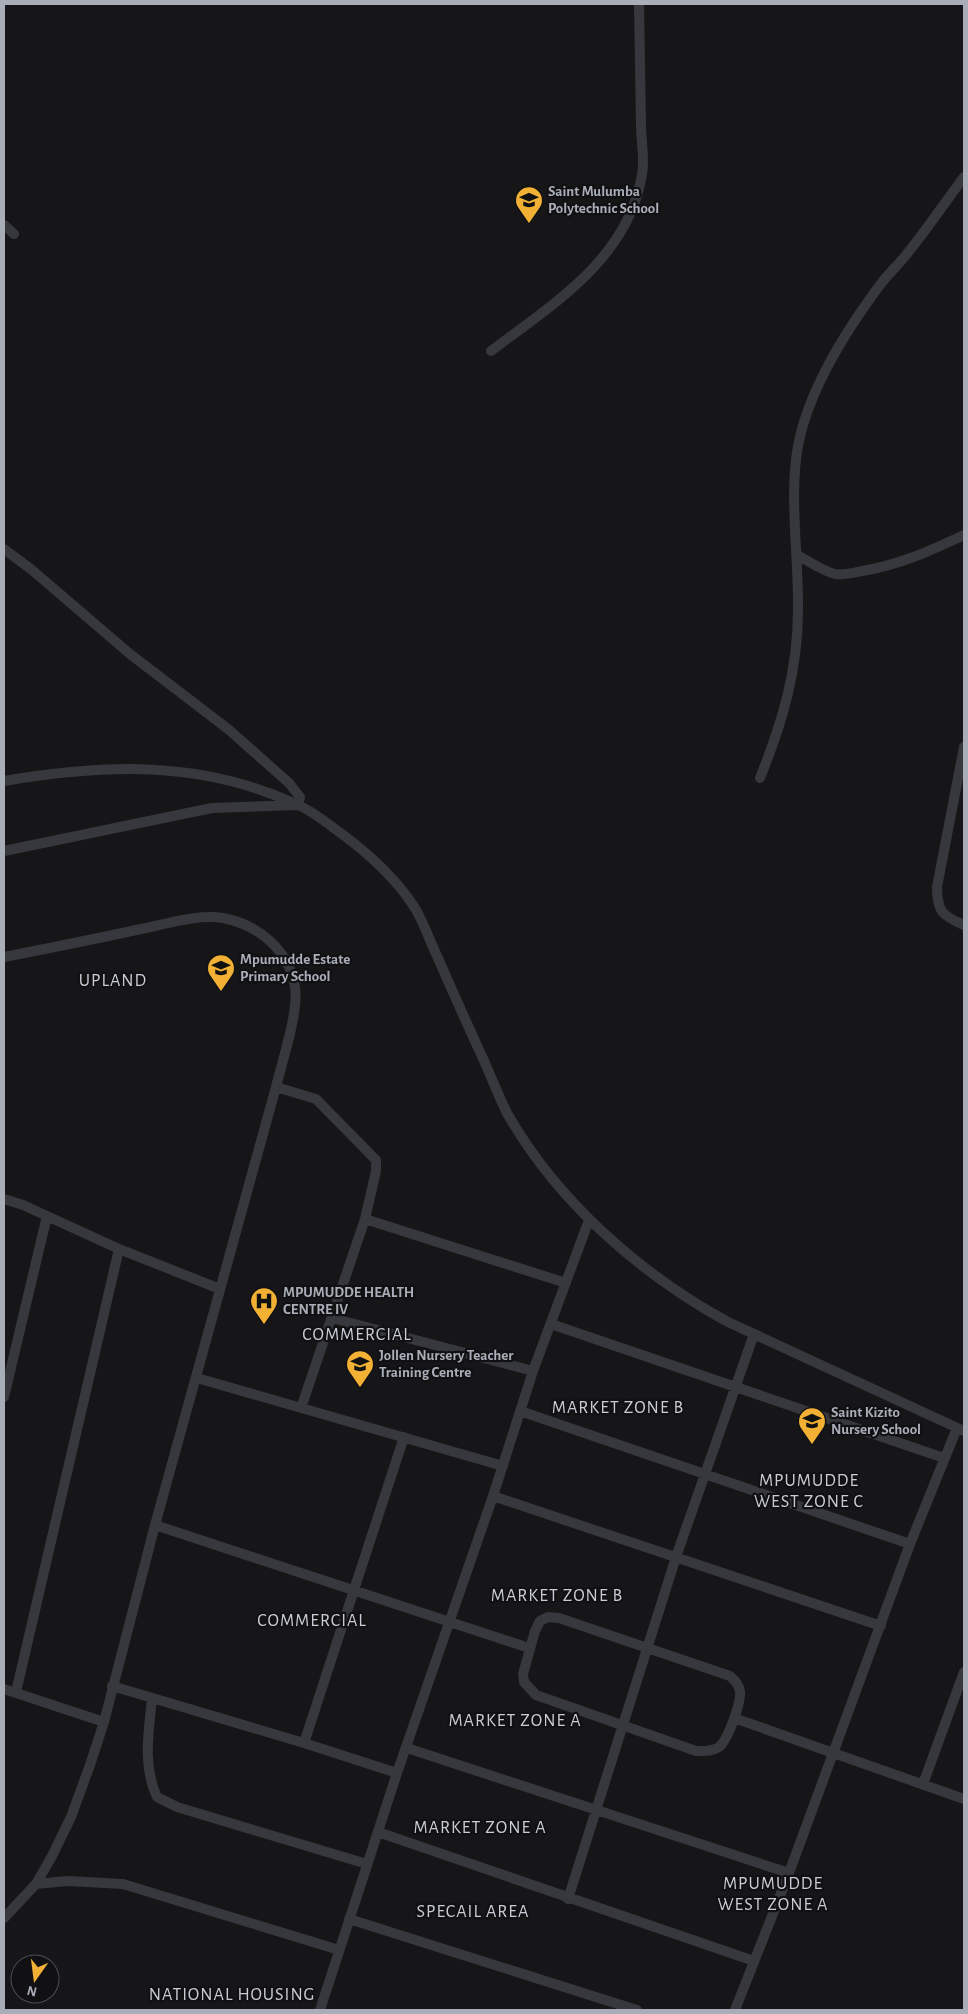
<svg xmlns="http://www.w3.org/2000/svg" width="968" height="2014" font-family="'Alegreya Sans',sans-serif">
<style>
.lines{fill:none;stroke-linecap:round;stroke-linejoin:round}
.minor{stroke:#37383d;stroke-width:10}
.labels{text-anchor:middle;stroke-width:4.5;stroke-linejoin:round;paint-order:stroke}
.poi-label{font-size:15px;font-weight:bold;fill:#a8adb8;stroke:#111113;text-anchor:start}
.quarter-label{font-size:18px;letter-spacing:1px;fill:#c9ccd4;stroke:#111113}
</style>
<rect width="100%" height="100%" fill="#161618"/>
<g class="lines">
<path class="minor" d="M 4,225 L 14,234
M 491,351 C 553,304 629,258 642,174 C 645,159 641,141 641,125 C 640,85 640,44 639,4
M 4,549 L 32,570 L 130,654 L 228,729 L 289,783 L 300,797 L 298,805 L 212,808 L 4,851
M 797,555 C 809,561 822,571 835,574 C 844,575 854,573 862,571 C 899,565 930,551 964,535
M 964,747 L 937,887 C 937,911 942,916 964,925
M 760,778 C 782,723 798,671 798,610 C 799,557 788,492 799,441 C 811,385 849,326 883,281 C 892,270 902,261 910,250 C 929,226 946,201 964,177
M 4,781 C 105,764 200,760 296,804 C 313,811 328,824 342,834 C 369,854 397,880 415,908 C 424,923 430,942 438,958 C 453,993 469,1028 485,1063 C 492,1079 499,1097 507,1113 C 557,1201 640,1274 728,1322 L 964,1431
M 4,957 C 50,948 95,939 141,929 C 167,924 197,914 223,918 C 259,925 289,950 295,987 C 299,1012 282,1061 276,1087 L 155,1525 L 104,1722 L 90,1765 L 71,1817 L 52,1856 L 36,1884 L 4,1918
M 276,1087 L 316,1099 L 376,1160 L 376,1171 L 365,1219 L 301,1408
M 4,1199 L 23,1205 L 119,1249 L 220,1289
M 365,1219 L 566,1283
M 332,1318 L 533,1371
M 551,1324 L 944,1458
M 197,1378 L 503,1466
M 4,1397 L 47,1216
M 520,1411 L 910,1544
M 493,1496 L 881,1626
M 155,1525 L 529,1648
M 548,1617 L 559,1618 L 730,1676 C 735,1681 739,1684 740,1692 C 741,1703 728,1740 719,1747 C 712,1752 704,1751 696,1751 L 536,1695 L 524,1682 L 523,1674 L 535,1631 L 540,1621 Z
M 112,1686 L 304,1743 L 397,1773
M 4,1689 L 104,1722
M 16,1692 L 119,1249
M 152,1698 C 149,1731 142,1765 157,1797 L 177,1807 L 367,1864
M 734,1718 L 964,1799
M 304,1743 L 404,1437
M 407,1748 L 789,1873
M 923,1784 L 964,1672
M 378,1832 L 754,1961
M 36,1884 L 67,1881 L 123,1884 L 339,1950
M 568,1899 L 676,1557 L 754,1334
M 349,1919 L 637,2010
M 320,2010 L 397,1773 L 493,1496 L 533,1371 L 589,1220
M 735,2010 L 789,1873 L 910,1544 L 957,1428"/>
</g>
<defs>
<g id="school-pin" transform="scale(1.4375)"><path d="M0 17L-7.5 6A9.5 9.5 0 1 1 7.5 6Z" fill="#f2b134" stroke="#111113"/><path d="M0-5L7-2L0 1L-7-2ZM-4 1L0 2.5L4 1V4Q0 6-4 4Z" fill="#111"/></g>
<g id="hospital-pin" transform="scale(1.4375)"><path d="M0 17L-7.5 6A9.5 9.5 0 1 1 7.5 6Z" fill="#f2b134" stroke="#111113"/><path d="M-5-5h3v3.5h4V-5h3V5h-3V1.5h-4V5h-3Z" fill="#111"/></g>
</defs>
<g fill-rule="evenodd">
<use href="#school-pin" x="529" y="200"/>
<use href="#school-pin" x="221" y="968"/>
<use href="#hospital-pin" x="264" y="1301"/>
<use href="#school-pin" x="360" y="1364"/>
<use href="#school-pin" x="812" y="1421"/>
</g>
<g class="labels">
<g class="poi-label">
<text x="548" y="196">Saint Mulumba<tspan x="548" dy="17">Polytechnic School</tspan></text>
<text x="240" y="964">Mpumudde Estate<tspan x="240" dy="17">Primary School</tspan></text>
<text x="283" y="1297">MPUMUDDE HEALTH<tspan x="283" dy="17">CENTRE IV</tspan></text>
<text x="379" y="1360">Jollen Nursery Teacher<tspan x="379" dy="17">Training Centre</tspan></text>
<text x="831" y="1417">Saint Kizito<tspan x="831" dy="17">Nursery School</tspan></text>
</g>
<g class="quarter-label">
<text x="113" y="986">UPLAND</text>
<text x="357" y="1340">COMMERCIAL</text>
<text x="618" y="1413">MARKET ZONE B</text>
<text x="809" y="1486">MPUMUDDE<tspan x="809" dy="21">WEST ZONE C</tspan></text>
<text x="557" y="1601">MARKET ZONE B</text>
<text x="312" y="1626">COMMERCIAL</text>
<text x="515" y="1726">MARKET ZONE A</text>
<text x="480" y="1833">MARKET ZONE A</text>
<text x="773" y="1889">MPUMUDDE<tspan x="773" dy="21">WEST ZONE A</tspan></text>
<text x="473" y="1917">SPECAIL AREA</text>
<text x="232" y="2000">NATIONAL HOUSING</text>
</g>
</g>
<rect width="968" height="2014" fill="none" stroke="#a8adb8" stroke-width="10"/>
<g transform="translate(35 1979) rotate(194)"><circle r="24" fill="#111113" stroke="#4d4f55"/>
<path d="M0-4L9 19L0 12L-9 19Z" fill="#f2b134"/>
<text y="-8" font-size="14" font-weight="bold" text-anchor="middle" fill="#a8adb8">N</text>
</g>
</svg>
